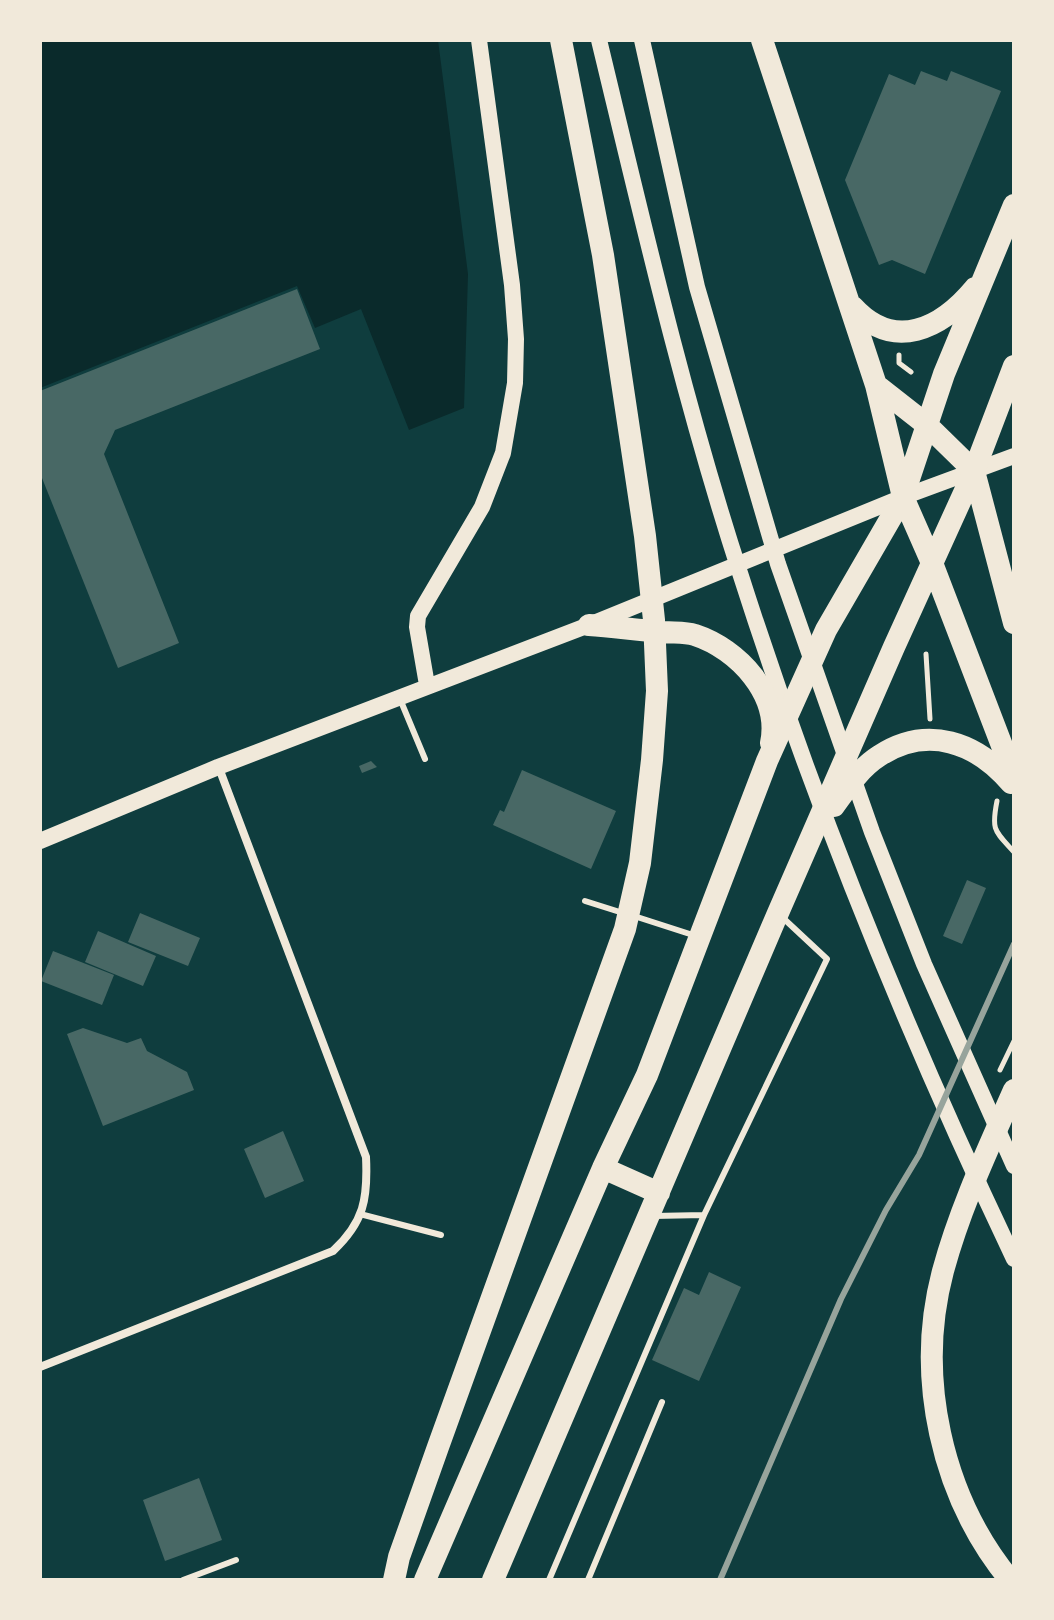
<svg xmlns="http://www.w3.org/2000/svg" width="1054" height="1620" font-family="'Noto Serif',serif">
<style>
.water{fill:#0a2a2b}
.building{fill:#486865}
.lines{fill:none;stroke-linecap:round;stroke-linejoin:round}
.path{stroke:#f1e9da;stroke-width:5}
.service{stroke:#f1e9da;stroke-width:6}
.minor{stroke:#f1e9da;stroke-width:8}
.secondary{stroke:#f1e9da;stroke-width:16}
.trunk{stroke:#f1e9da;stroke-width:22}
.rail{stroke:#97a49c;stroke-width:6}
</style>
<rect width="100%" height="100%" fill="#0f3d3e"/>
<path class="water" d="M 40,40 L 438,40 L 468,274 L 464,408 L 409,430 L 361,309 L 315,328 L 297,286 L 40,388 Z"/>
<path class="building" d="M 921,71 L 947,81 L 951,71 L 1001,91 L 925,274 L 892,260 L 879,265 L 845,180 L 889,74 L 915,85 Z
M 297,289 L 320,349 L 115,430 L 104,454 L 179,643 L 118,668 L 40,473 L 40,391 Z
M 371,761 L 377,767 L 362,773 L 359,766 Z
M 522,770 L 616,811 L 591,869 L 493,825 L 500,810 L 504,812 Z
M 967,880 L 986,888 L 962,944 L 943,936 Z
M 140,913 L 200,938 L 188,966 L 128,942 Z
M 98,931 L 156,956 L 143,986 L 85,962 Z
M 53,951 L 114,975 L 102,1005 L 41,981 Z
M 83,1028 L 127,1043 L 141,1038 L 147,1051 L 187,1072 L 194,1090 L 103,1126 L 67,1034 Z
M 283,1131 L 304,1181 L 265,1198 L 244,1149 Z
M 709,1272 L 741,1287 L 699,1381 L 652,1360 L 684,1288 L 699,1295 Z
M 199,1478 L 222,1540 L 165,1561 L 143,1500 Z"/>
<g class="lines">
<path class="path" d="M 899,355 L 899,363 L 911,372
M 926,654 L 930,719
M 997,801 C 991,831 995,831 1014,852
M 1000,1070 L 1014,1041"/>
<path class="service" d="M 400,699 L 425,759
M 585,901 L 623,913
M 634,916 L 696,936
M 360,1214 L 441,1235
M 653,1216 L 704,1215 L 827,959 L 782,917
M 183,1580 L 236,1560
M 549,1580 L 704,1215
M 588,1580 L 662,1402"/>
<path class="minor" d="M 40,1367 L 333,1251 C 364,1222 368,1199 366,1157 L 219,768"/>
<path class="secondary" d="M 599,40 C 642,218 683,398 740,573 C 815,808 908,1036 1014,1259
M 642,40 L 697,287 L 778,564 L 872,832 L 924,964 L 1014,1166
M 427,685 L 417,627 L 418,616 L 482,507 L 503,453 L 515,383 L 516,339 L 512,285 L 479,40
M 40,841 L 218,767 L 589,625 L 903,497 L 1014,456"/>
<path class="trunk" d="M 762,40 L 876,385 L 903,497 L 932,563 L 1014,777
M 853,307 C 894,352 941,329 975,288
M 876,385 L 927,425 L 974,471 L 1014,623
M 589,625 C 614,627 639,630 664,632 C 674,633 685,632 695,635 C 738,649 781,695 771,743
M 834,806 C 847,788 860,768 879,756 C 928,724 977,743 1011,783
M 603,1168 L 659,1193
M 394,1580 L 399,1557 L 438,1447 L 625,929 L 640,863 L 652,760 L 657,691 L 654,620 L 645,536 L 603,255 L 561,40
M 425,1580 L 603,1168 L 647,1075 L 767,761 L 826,630 L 903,497 L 944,374 L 1014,205
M 493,1580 L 778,913 L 894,647 L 974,471 L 1014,366
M 1010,1580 C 941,1496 915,1376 943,1271 C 960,1208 988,1149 1014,1090"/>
<path class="rail" d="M 720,1580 L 841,1299 L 886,1210 L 919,1155 L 1014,944"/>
</g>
<rect width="1054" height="1620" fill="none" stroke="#f1e9da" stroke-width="84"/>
</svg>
